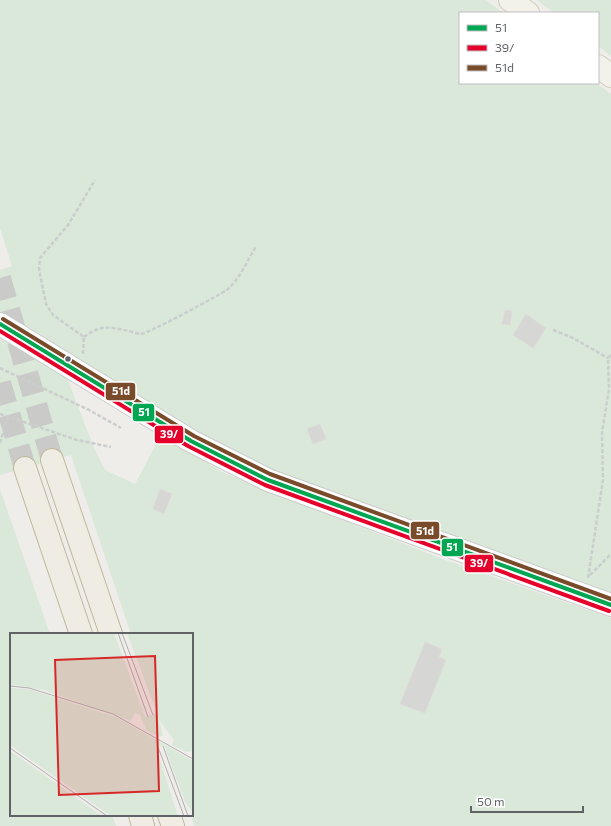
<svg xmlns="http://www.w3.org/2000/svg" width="611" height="826" font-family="Commissioner,sans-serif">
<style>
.green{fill:#d9e8d8}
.building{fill:#d6d6d4;stroke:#dedcd9}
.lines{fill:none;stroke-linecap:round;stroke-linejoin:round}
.highway-tunnel{stroke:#cacac9;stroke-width:22;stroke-dasharray:22 11;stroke-linecap:butt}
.secondary-casing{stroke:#cacaca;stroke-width:24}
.primary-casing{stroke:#d2cebb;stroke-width:24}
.highway-casing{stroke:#c1b89b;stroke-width:24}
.path{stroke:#cacecd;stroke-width:2.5;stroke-dasharray:4 2;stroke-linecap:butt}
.secondary{stroke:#fcfcfc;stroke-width:22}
.primary{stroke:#f2f1ea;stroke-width:22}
.highway{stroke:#efece4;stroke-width:22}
.bus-1-casing{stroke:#fff;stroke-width:7}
.bus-2-casing{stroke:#fff;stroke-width:7}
.bus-3-casing{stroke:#fff;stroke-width:7}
.bus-1{stroke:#00a651;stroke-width:4}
.bus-2{stroke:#e4002b;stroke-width:4}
.bus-3{stroke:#7a4b2a;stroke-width:4}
.bus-dot{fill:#606266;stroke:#fff;stroke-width:1.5}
.inset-road{fill:none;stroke:#b1b1b1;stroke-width:1}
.view{fill:#d62828;fill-opacity:0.15;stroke:#d62828;stroke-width:2}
.inset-edge{fill:none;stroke:#606266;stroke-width:2}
.line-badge{stroke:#fff;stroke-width:1.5}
.badge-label{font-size:11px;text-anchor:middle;font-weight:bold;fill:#fff}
</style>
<rect width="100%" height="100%" fill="#eeedea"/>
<path class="green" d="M 0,0 L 486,0 L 503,13 L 460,13 L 460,83 L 596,83 L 611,94 L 611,595 L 248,463 L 0,316 L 0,270 L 12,266 L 0,228 Z
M 537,0 L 611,0 L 611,56 L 598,46 L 598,13 L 554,13 Z
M 0,337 L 67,378 L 94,448 L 105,470 L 135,484 L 161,435 L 222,472 L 445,560 L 611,618 L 611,826 L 194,826 L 191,815 L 192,815 L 192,634 L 131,634 L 71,455 L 0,475 Z
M 0,489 L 50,634 L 11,634 L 11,815 L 112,815 L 116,826 L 0,826 Z"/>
<path class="building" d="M 505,310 L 512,311 L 510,325 L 502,324 Z
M 526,314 L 546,328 L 533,348 L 513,335 Z
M 320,424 L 326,439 L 313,444 L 307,429 Z
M 160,489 L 172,494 L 164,514 L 153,509 Z
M 425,642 L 442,649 L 439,657 L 446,660 L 425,713 L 400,704 Z"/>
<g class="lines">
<path class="highway-tunnel" d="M 0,278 L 52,460
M 0,383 L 25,468"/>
<g class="secondary-casing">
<path id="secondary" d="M 0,324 L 191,441 L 268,480 L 611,605"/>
</g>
<g class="primary-casing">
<path id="primary" d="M 510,0 L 528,13
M 598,66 L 611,76"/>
</g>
<g class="highway-casing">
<path id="highway" d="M 52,460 L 111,634
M 25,468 L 81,634
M 140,815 L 143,826
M 169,815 L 173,826"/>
</g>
<path class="path" d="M 553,330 L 571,337 L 608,358
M 84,337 C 101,324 109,327 129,331 C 133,332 138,334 141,334 C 147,334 222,294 228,289 C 240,278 248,260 256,246
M 83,354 L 84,337 L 53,315 L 46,304 L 39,269 L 40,258 L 68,225 L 95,180
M 0,368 L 89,410 L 121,428
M 0,414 L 77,440 L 111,447
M 0,443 L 8,417
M 590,575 L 611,554
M 588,578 L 603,480 L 602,433 L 609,389 L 608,358 L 611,355"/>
<use href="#secondary" class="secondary"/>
<use href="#primary" class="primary"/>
<use href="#highway" class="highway"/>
<g class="bus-1-casing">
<path id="bus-1" d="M 0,324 L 191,441 L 268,480 L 611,605"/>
</g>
<g class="bus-2-casing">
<path id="bus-2" d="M 0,331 L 188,446 L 265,485 L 609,611"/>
</g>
<g class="bus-3-casing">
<path id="bus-3" d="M 3,319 L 194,436 L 270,474 L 611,599"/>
</g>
<use href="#bus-1" class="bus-1"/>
<use href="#bus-2" class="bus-2"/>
<use href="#bus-3" class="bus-3"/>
</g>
<circle class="bus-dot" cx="68" cy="359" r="3.5"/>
<g transform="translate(10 633)">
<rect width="183" height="183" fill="#eeedea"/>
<path d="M 0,0 L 104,0 L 135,84 L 147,80 L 117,0 L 183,0 L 183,118 L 176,119 L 162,112 L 164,107 L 149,87 L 153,102 L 149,104 L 136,97 L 130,82 L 125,80 L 121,88 L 33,57 L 0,51 ZM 0,55 L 18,56 L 106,84 L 183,128 L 183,179 L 176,171 L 154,112 L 146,115 L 168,183 L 101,183 L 0,112 ZM 0,118 L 13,127 L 92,183 L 0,183 Z" fill="#d9e8d8"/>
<path class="inset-road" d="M 108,0 L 138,84M 112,0 L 143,82M 0,53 L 19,55 L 103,81 L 183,126M 153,113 L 178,183M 148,114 L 174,183M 0,115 L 97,183"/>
<path class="view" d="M 145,23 L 149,158 L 49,162 L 45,27 Z"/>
<rect width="183" height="183" class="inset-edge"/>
</g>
<g class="line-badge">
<rect x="105" y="382" width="31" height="19" rx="4" fill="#7a4b2a"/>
<rect x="132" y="403" width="23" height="19" rx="4" fill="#00a651"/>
<rect x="154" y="425" width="30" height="19" rx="4" fill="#e4002b"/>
<rect x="410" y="521" width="30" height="19" rx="4" fill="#7a4b2a"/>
<rect x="441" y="538" width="23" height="19" rx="4" fill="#00a651"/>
<rect x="464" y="554" width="30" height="19" rx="4" fill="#e4002b"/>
</g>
<g class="badge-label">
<text x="121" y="395">51d</text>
<text x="144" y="416">51</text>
<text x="169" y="438">39/</text>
<text x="425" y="535">51d</text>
<text x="452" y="551">51</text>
<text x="479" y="567">39/</text>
</g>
<rect x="459" y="12" width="140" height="72" fill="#ffffff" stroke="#bfc0c2"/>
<rect x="467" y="25" width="20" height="6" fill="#00a651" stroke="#bfc0c2"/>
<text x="495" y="32" font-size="12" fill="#606266">51</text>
<rect x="467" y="45" width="20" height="6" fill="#e4002b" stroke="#bfc0c2"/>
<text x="495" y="52" font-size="12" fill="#606266">39/</text>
<rect x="467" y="65" width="20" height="6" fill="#7a4b2a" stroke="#bfc0c2"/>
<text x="495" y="72" font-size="12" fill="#606266">51d</text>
<path d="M471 806v6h112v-6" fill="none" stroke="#606266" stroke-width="2"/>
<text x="477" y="806" font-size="12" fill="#606266" stroke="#ffffff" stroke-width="3" paint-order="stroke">50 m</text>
</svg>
